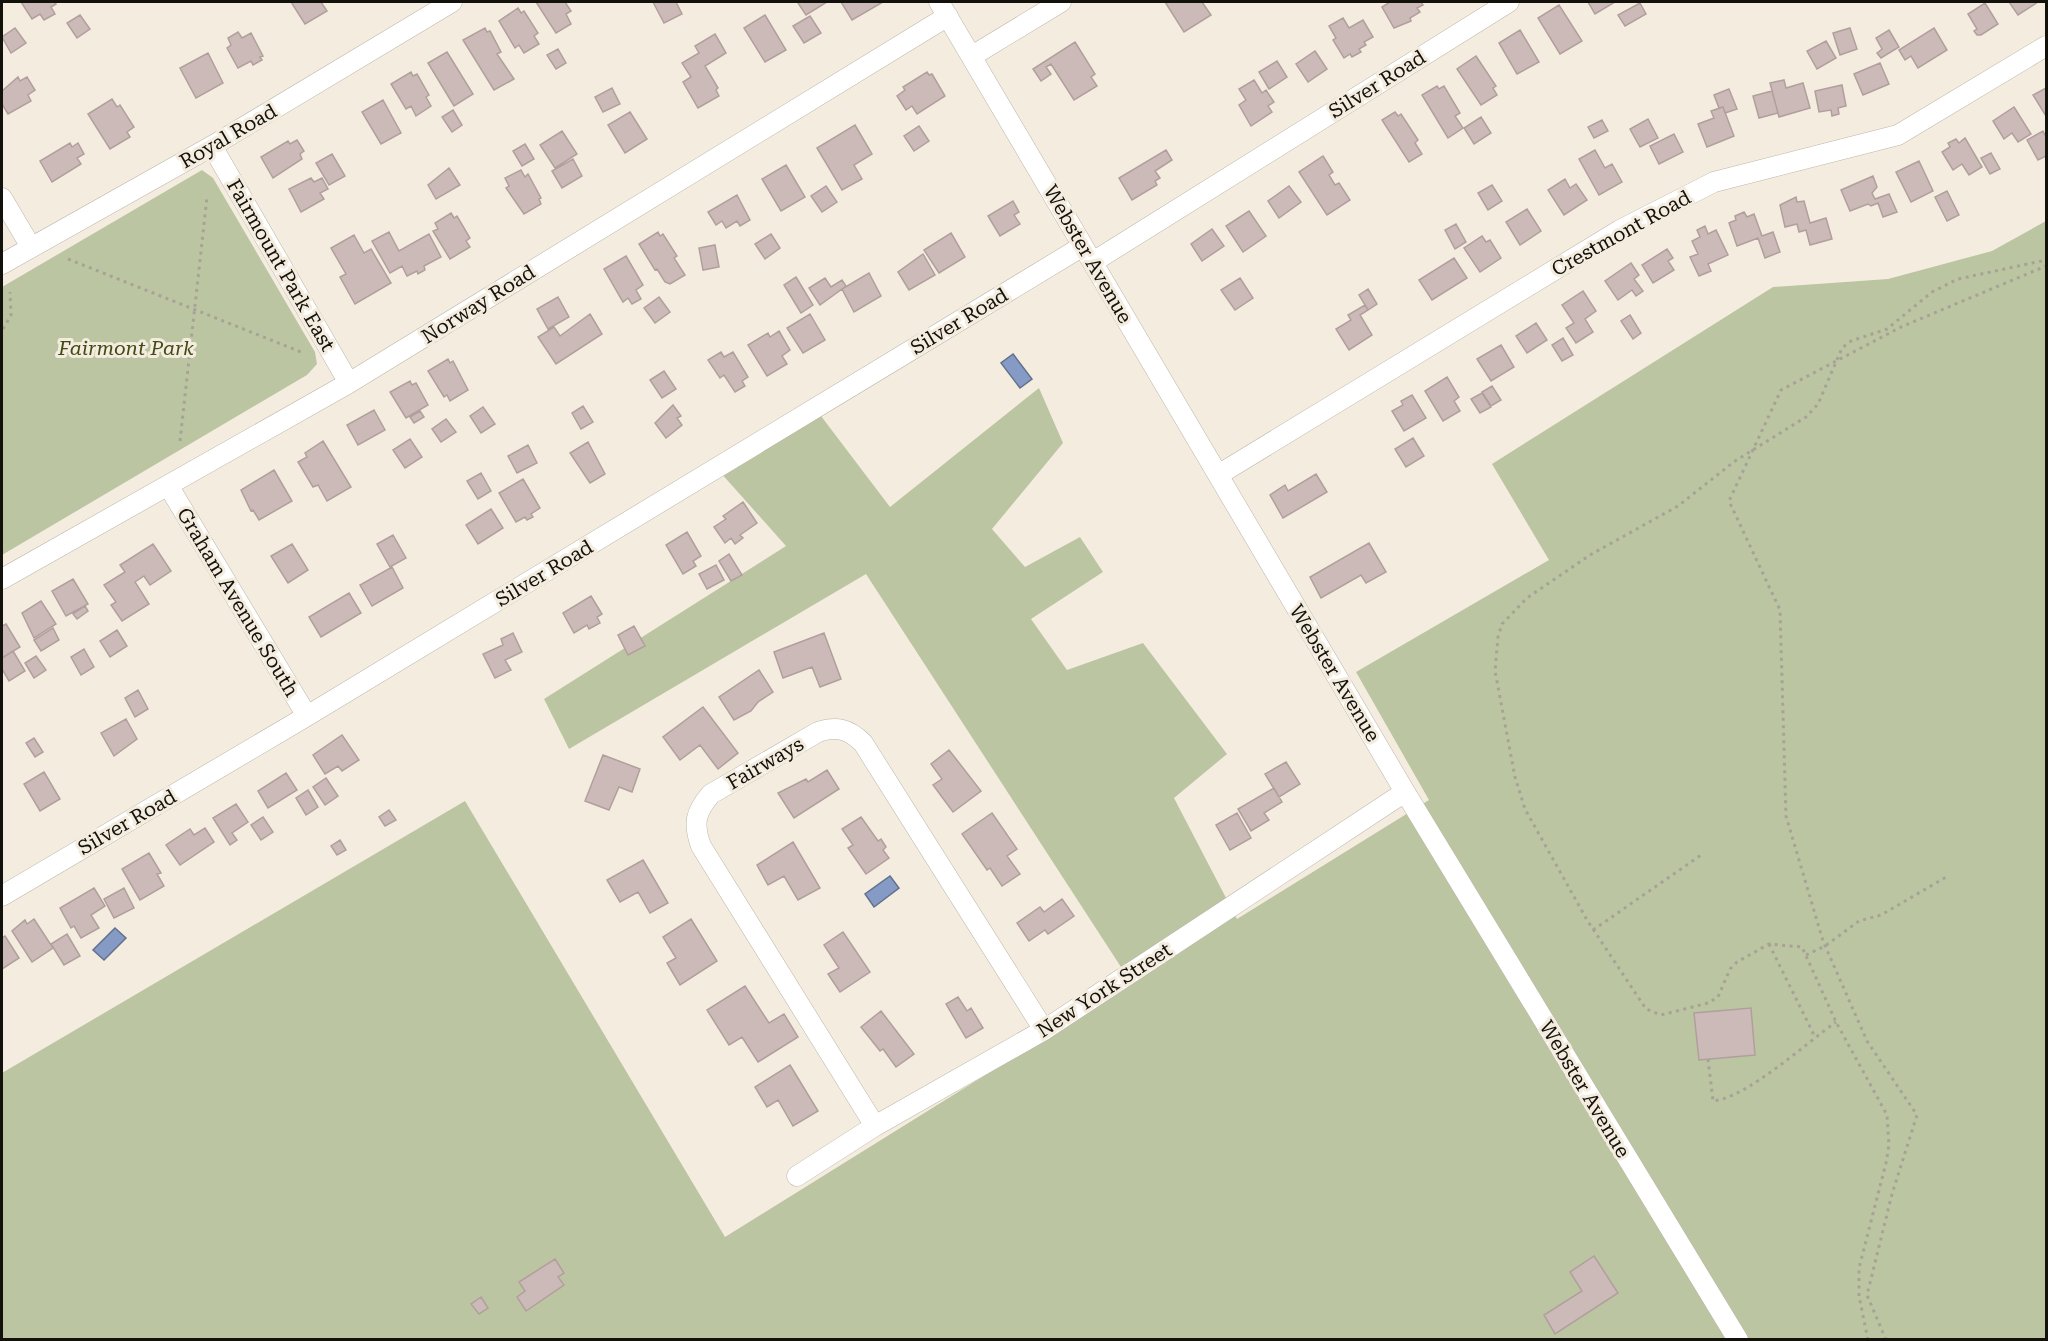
<svg xmlns="http://www.w3.org/2000/svg" width="2048" height="1341" font-family="'Roboto Serif',serif">
<style>
.green{fill:#bcc5a1}
.water{fill:#859ac4;stroke:#63718d;stroke-width:1.5}
.building{fill:#ccbab8;stroke:#b19f9d;stroke-width:1.5}
.lines{fill:none;stroke-linecap:round;stroke-linejoin:round}
.minor-casing{stroke:#bcb6a8;stroke-width:21}
.path{stroke:#a7a297;stroke-width:3;stroke-dasharray:3 4.5;stroke-linecap:butt}
.minor{stroke:#fff;stroke-width:20}
.labels{text-anchor:middle;stroke-width:6;stroke-linejoin:round;paint-order:stroke}
.street-label{font-size:20px;fill:#13110c;stroke:#f4eddf}
.park-label{font-size:20px;font-style:italic;fill:#414b15;stroke:#f4eddf}
</style>
<rect width="100%" height="100%" fill="#f4eddf"/>
<path class="green" d="M 202,170 L 213,178 L 315,352 L 317,364 L 307,375 L 2,555 L 2,287 Z
M 2046,221 L 2046,1339 L 2,1339 L 2,1073 L 465,801 L 725,1237 L 1132,984 L 866,574 L 569,749 L 544,699 L 786,546 L 720,472 L 821,416 L 890,507 L 1039,388 L 1063,443 L 992,529 L 1025,567 L 1080,537 L 1103,572 L 1031,619 L 1067,670 L 1143,643 L 1227,754 L 1174,798 L 1237,919 L 1429,800 L 1356,672 L 1549,560 L 1492,464 L 1773,287 L 1888,279 L 1992,251 Z"/>
<path class="water" d="M 1013,354 L 1032,379 L 1020,388 L 1001,363 Z
M 890,876 L 899,888 L 874,907 L 865,894 Z
M 115,928 L 126,938 L 104,960 L 93,950 Z"/>
<path class="building" d="M 21,2 L 54,2 L 56,4 L 51,7 L 55,14 L 44,20 L 40,14 L 32,19 Z
M 291,2 L 321,2 L 327,11 L 305,24 Z
M 536,2 L 565,2 L 571,11 L 566,14 L 571,24 L 556,33 Z
M 653,2 L 676,2 L 682,14 L 664,23 Z
M 800,2 L 827,2 L 806,15 L 798,3 Z
M 841,2 L 883,2 L 852,20 Z
M 1165,2 L 1202,2 L 1211,15 L 1184,32 Z
M 1390,2 L 1421,2 L 1423,5 L 1417,8 L 1420,12 L 1410,18 L 1411,21 L 1394,28 L 1382,7 Z
M 1588,2 L 1615,2 L 1595,14 Z
M 2009,2 L 2038,2 L 2018,15 Z
M 1640,3 L 1646,14 L 1625,26 L 1618,15 Z
M 1985,3 L 1998,24 L 1981,35 L 1977,35 L 1974,31 L 1977,29 L 1968,14 Z
M 1559,5 L 1582,41 L 1560,54 L 1538,18 Z
M 518,8 L 521,13 L 524,11 L 538,33 L 534,36 L 539,44 L 524,53 L 519,45 L 515,48 L 499,21 Z
M 80,15 L 90,29 L 77,38 L 67,23 Z
M 765,15 L 786,50 L 765,62 L 744,28 Z
M 810,16 L 821,33 L 804,43 L 793,26 Z
M 1343,18 L 1349,28 L 1363,20 L 1373,37 L 1364,42 L 1366,45 L 1359,49 L 1361,52 L 1352,57 L 1350,54 L 1344,58 L 1333,40 L 1336,38 L 1329,26 Z
M 15,28 L 26,43 L 11,53 L 2,37 Z
M 485,28 L 487,32 L 490,31 L 501,52 L 497,54 L 514,79 L 494,90 L 463,40 Z
M 1850,28 L 1857,49 L 1840,55 L 1833,33 Z
M 1934,28 L 1947,50 L 1918,68 L 1911,56 L 1905,60 L 1899,50 Z
M 1520,30 L 1539,62 L 1517,74 L 1499,43 Z
M 1889,30 L 1899,47 L 1881,58 L 1877,53 L 1882,49 L 1876,38 Z
M 238,32 L 242,38 L 251,33 L 263,56 L 260,57 L 262,60 L 253,65 L 251,61 L 238,68 L 227,48 L 231,45 L 228,38 Z
M 715,34 L 726,53 L 705,66 L 718,88 L 716,90 L 719,96 L 698,108 L 683,82 L 691,77 L 682,63 L 699,53 L 695,46 Z
M 1826,41 L 1836,58 L 1817,69 L 1807,51 Z
M 1075,42 L 1095,74 L 1091,77 L 1097,86 L 1074,100 L 1051,64 L 1046,67 L 1051,74 L 1041,81 L 1033,69 Z
M 558,49 L 566,63 L 556,69 L 547,55 Z
M 1315,51 L 1327,69 L 1308,82 L 1296,64 Z
M 447,52 L 473,94 L 454,106 L 428,63 Z
M 208,53 L 223,83 L 196,98 L 180,68 Z
M 1476,56 L 1496,86 L 1493,88 L 1497,95 L 1481,105 L 1457,69 Z
M 1277,61 L 1287,77 L 1269,89 L 1259,72 Z
M 1880,63 L 1889,84 L 1863,95 L 1854,74 Z
M 411,72 L 413,76 L 417,74 L 429,95 L 426,97 L 431,106 L 416,116 L 411,106 L 406,109 L 391,84 Z
M 927,72 L 929,75 L 932,74 L 945,96 L 917,114 L 912,106 L 906,110 L 897,96 L 905,90 L 903,87 Z
M 18,77 L 20,81 L 27,77 L 35,90 L 28,95 L 31,101 L 8,114 L 2,104 L 2,91 Z
M 1254,80 L 1262,93 L 1266,90 L 1274,102 L 1268,106 L 1272,112 L 1251,126 L 1239,105 L 1246,100 L 1239,89 Z
M 1784,80 L 1786,88 L 1803,83 L 1810,108 L 1779,117 L 1770,83 Z
M 1842,85 L 1846,106 L 1838,108 L 1839,114 L 1832,116 L 1831,110 L 1819,112 L 1815,91 Z
M 1437,86 L 1439,89 L 1444,86 L 1460,113 L 1455,116 L 1463,128 L 1448,138 L 1422,95 Z
M 612,88 L 620,104 L 603,112 L 595,97 Z
M 2046,88 L 2046,116 L 2033,95 Z
M 1729,89 L 1737,109 L 1725,113 L 1723,107 L 1719,108 L 1714,95 Z
M 1772,91 L 1778,113 L 1759,118 L 1753,96 Z
M 112,99 L 117,107 L 120,105 L 134,127 L 127,132 L 130,137 L 110,149 L 88,114 Z
M 383,100 L 401,133 L 381,144 L 362,112 Z
M 1723,107 L 1734,136 L 1707,147 L 1698,124 L 1714,118 L 1711,111 Z
M 2014,107 L 2031,134 L 2018,142 L 2012,133 L 2004,139 L 1993,121 Z
M 453,110 L 462,125 L 452,132 L 442,117 Z
M 630,112 L 647,139 L 625,153 L 608,125 Z
M 1395,112 L 1398,116 L 1401,114 L 1418,140 L 1415,143 L 1422,154 L 1409,162 L 1382,120 Z
M 1481,117 L 1491,133 L 1474,144 L 1464,128 Z
M 1648,119 L 1658,138 L 1640,147 L 1630,129 Z
M 1602,120 L 1608,131 L 1594,138 L 1588,127 Z
M 855,125 L 872,154 L 854,165 L 862,179 L 842,190 L 817,148 Z
M 919,126 L 929,141 L 914,151 L 904,136 Z
M 562,131 L 577,154 L 555,168 L 540,145 Z
M 2043,131 L 2046,137 L 2046,156 L 2038,160 L 2027,140 Z
M 1674,134 L 1683,152 L 1659,164 L 1650,146 Z
M 1965,138 L 1982,167 L 1969,175 L 1962,164 L 1953,170 L 1942,152 L 1950,147 L 1948,143 L 1956,139 L 1959,143 Z
M 297,140 L 304,151 L 300,154 L 302,159 L 273,178 L 261,157 L 288,141 L 290,144 Z
M 70,143 L 72,147 L 78,143 L 84,154 L 77,158 L 81,164 L 52,182 L 40,161 Z
M 525,144 L 534,159 L 522,166 L 513,151 Z
M 1166,150 L 1172,160 L 1155,171 L 1160,178 L 1155,181 L 1157,185 L 1132,200 L 1119,178 Z
M 1595,150 L 1605,168 L 1612,164 L 1622,182 L 1599,195 L 1579,159 Z
M 1991,153 L 2000,169 L 1990,174 L 1981,158 Z
M 332,154 L 345,176 L 329,185 L 316,163 Z
M 1323,156 L 1333,172 L 1329,175 L 1335,185 L 1339,183 L 1350,200 L 1327,215 L 1299,172 Z
M 573,159 L 582,176 L 562,188 L 552,171 Z
M 1919,161 L 1933,191 L 1911,202 L 1896,172 Z
M 786,165 L 805,197 L 781,211 L 762,179 Z
M 449,168 L 460,185 L 436,199 L 428,185 Z
M 521,170 L 525,177 L 528,174 L 541,198 L 539,199 L 541,204 L 524,214 L 506,188 L 509,186 L 505,178 Z
M 1873,176 L 1877,187 L 1872,193 L 1875,199 L 1889,194 L 1897,212 L 1883,217 L 1878,203 L 1871,206 L 1868,204 L 1850,211 L 1841,190 Z
M 311,178 L 314,182 L 322,178 L 328,189 L 320,193 L 324,199 L 301,212 L 289,189 Z
M 1565,179 L 1570,188 L 1576,184 L 1587,200 L 1564,215 L 1548,190 Z
M 1492,185 L 1502,201 L 1488,210 L 1478,193 Z
M 826,186 L 837,202 L 822,212 L 811,196 Z
M 1289,186 L 1301,202 L 1279,218 L 1268,201 Z
M 1947,191 L 1959,215 L 1947,221 L 1935,197 Z
M 737,195 L 750,220 L 740,226 L 737,221 L 726,228 L 722,221 L 716,225 L 708,212 Z
M 1796,197 L 1797,202 L 1804,201 L 1810,223 L 1826,218 L 1832,239 L 1810,245 L 1806,230 L 1799,232 L 1797,224 L 1785,227 L 1780,205 Z
M 1013,201 L 1019,212 L 1014,215 L 1020,224 L 1000,236 L 988,216 Z
M 1527,209 L 1541,231 L 1520,245 L 1506,222 Z
M 1249,211 L 1266,236 L 1243,252 L 1226,226 Z
M 1744,212 L 1747,217 L 1754,214 L 1762,236 L 1773,232 L 1780,252 L 1765,258 L 1758,238 L 1737,246 L 1729,223 L 1736,220 L 1735,216 Z
M 451,213 L 454,218 L 457,216 L 470,238 L 466,241 L 470,247 L 450,259 L 433,231 L 438,229 L 435,223 Z
M 1456,224 L 1466,242 L 1455,249 L 1445,230 Z
M 1705,226 L 1708,234 L 1716,230 L 1728,255 L 1708,264 L 1711,271 L 1699,276 L 1690,257 L 1698,254 L 1692,241 L 1700,237 L 1697,230 Z
M 1212,229 L 1224,246 L 1202,261 L 1191,244 Z
M 389,232 L 399,251 L 429,234 L 441,257 L 424,266 L 425,270 L 418,274 L 417,271 L 407,276 L 402,266 L 390,273 L 372,241 Z
M 658,232 L 660,236 L 663,234 L 677,256 L 674,258 L 685,275 L 670,284 L 665,282 L 657,269 L 655,270 L 639,244 Z
M 951,233 L 965,257 L 939,273 L 924,250 Z
M 771,234 L 780,248 L 765,259 L 755,244 Z
M 354,235 L 364,253 L 371,249 L 391,283 L 355,304 L 340,277 L 346,274 L 331,248 Z
M 1482,236 L 1486,242 L 1490,240 L 1501,258 L 1480,272 L 1464,248 Z
M 715,245 L 719,267 L 703,270 L 699,248 Z
M 1667,249 L 1673,258 L 1668,261 L 1674,270 L 1653,283 L 1642,265 Z
M 923,254 L 935,275 L 909,290 L 898,272 Z
M 626,256 L 643,285 L 636,290 L 641,299 L 632,304 L 628,298 L 623,302 L 604,269 Z
M 1454,258 L 1467,278 L 1432,300 L 1419,280 Z
M 1631,263 L 1639,275 L 1634,279 L 1643,291 L 1636,296 L 1632,290 L 1618,300 L 1605,281 Z
M 869,273 L 881,296 L 854,312 L 842,289 Z
M 796,277 L 813,305 L 801,313 L 784,285 Z
M 825,278 L 831,287 L 842,280 L 846,286 L 820,305 L 809,288 Z
M 1240,278 L 1253,298 L 1235,310 L 1221,290 Z
M 1368,289 L 1377,304 L 1368,310 L 1359,295 Z
M 1583,291 L 1596,311 L 1585,319 L 1593,332 L 1576,343 L 1566,328 L 1574,323 L 1562,305 Z
M 558,297 L 569,317 L 548,329 L 537,309 Z
M 659,297 L 670,312 L 655,323 L 644,308 Z
M 1365,305 L 1368,310 L 1360,315 L 1372,335 L 1349,350 L 1336,329 L 1351,320 L 1348,315 Z
M 590,314 L 602,334 L 556,364 L 538,337 L 554,327 L 560,336 Z
M 810,314 L 825,340 L 803,353 L 787,328 Z
M 1630,315 L 1641,333 L 1633,339 L 1621,321 Z
M 1536,323 L 1547,340 L 1527,353 L 1516,336 Z
M 779,331 L 790,350 L 782,356 L 787,364 L 767,376 L 748,345 L 768,333 L 770,337 Z
M 1563,338 L 1573,355 L 1562,361 L 1552,345 Z
M 1501,345 L 1514,367 L 1491,381 L 1477,359 Z
M 721,352 L 724,357 L 733,352 L 748,377 L 742,381 L 745,386 L 735,392 L 724,375 L 720,378 L 708,360 Z
M 448,359 L 450,363 L 453,361 L 468,390 L 450,401 L 447,395 L 444,397 L 428,371 Z
M 664,371 L 676,389 L 662,398 L 650,380 Z
M 1447,377 L 1459,397 L 1454,401 L 1460,411 L 1443,421 L 1425,391 Z
M 410,381 L 412,385 L 416,383 L 428,405 L 406,418 L 390,392 Z
M 1492,386 L 1501,400 L 1491,406 L 1482,392 Z
M 1482,393 L 1491,407 L 1480,413 L 1471,399 Z
M 1412,395 L 1426,418 L 1404,431 L 1392,411 L 1403,405 L 1401,401 Z
M 673,405 L 681,416 L 677,418 L 682,425 L 666,438 L 655,423 Z
M 583,406 L 593,422 L 581,429 L 572,413 Z
M 483,407 L 495,424 L 481,433 L 470,416 Z
M 374,410 L 385,430 L 358,445 L 347,425 Z
M 420,411 L 424,417 L 414,423 L 410,417 Z
M 446,419 L 456,432 L 441,442 L 432,429 Z
M 1413,438 L 1424,456 L 1406,467 L 1395,449 Z
M 410,439 L 422,457 L 405,468 L 393,450 Z
M 323,441 L 351,487 L 327,501 L 318,485 L 313,487 L 298,462 L 307,457 L 305,453 Z
M 588,442 L 605,474 L 590,483 L 570,453 Z
M 528,445 L 537,463 L 517,473 L 508,456 Z
M 274,470 L 292,501 L 259,520 L 253,510 L 251,511 L 241,490 Z
M 481,473 L 491,491 L 478,499 L 467,481 Z
M 1316,474 L 1327,492 L 1283,518 L 1270,495 L 1285,485 L 1288,491 Z
M 523,479 L 540,508 L 531,514 L 533,517 L 527,520 L 525,517 L 516,522 L 499,493 Z
M 743,502 L 757,523 L 740,535 L 743,538 L 735,544 L 731,538 L 725,543 L 714,527 L 726,519 L 723,516 Z
M 491,509 L 503,528 L 478,544 L 466,525 Z
M 687,532 L 701,556 L 693,561 L 696,566 L 683,574 L 666,545 Z
M 393,535 L 406,558 L 390,567 L 377,544 Z
M 1369,543 L 1386,572 L 1366,583 L 1361,575 L 1321,598 L 1310,577 Z
M 153,544 L 171,571 L 150,585 L 144,576 L 135,582 L 149,604 L 122,621 L 111,605 L 116,602 L 104,585 L 125,572 L 120,565 Z
M 292,544 L 308,570 L 288,583 L 271,556 Z
M 729,554 L 742,575 L 731,581 L 719,561 Z
M 716,565 L 724,580 L 707,589 L 699,574 Z
M 392,567 L 403,588 L 372,606 L 360,585 Z
M 73,579 L 88,604 L 66,616 L 52,591 Z
M 349,593 L 361,613 L 321,637 L 309,617 Z
M 591,596 L 602,614 L 597,617 L 600,623 L 589,629 L 587,625 L 574,633 L 563,613 Z
M 41,601 L 56,624 L 34,638 L 22,613 Z
M 85,606 L 88,611 L 77,619 L 73,614 Z
M 6,624 L 20,647 L 2,658 L 2,626 Z
M 634,626 L 645,646 L 628,655 L 618,635 Z
M 53,628 L 59,640 L 41,651 L 34,640 Z
M 117,630 L 127,646 L 110,657 L 100,641 Z
M 513,633 L 522,652 L 505,660 L 511,670 L 495,678 L 483,654 L 503,645 L 501,639 Z
M 824,633 L 841,679 L 820,687 L 812,667 L 783,678 L 774,652 Z
M 84,649 L 94,667 L 81,675 L 71,657 Z
M 13,651 L 25,671 L 9,681 L 2,669 L 2,658 Z
M 36,656 L 46,670 L 34,678 L 25,663 Z
M 759,670 L 773,692 L 758,702 L 751,711 L 734,720 L 719,697 Z
M 138,690 L 148,709 L 135,717 L 125,698 Z
M 703,707 L 738,753 L 718,769 L 700,745 L 680,760 L 663,737 Z
M 126,719 L 137,739 L 114,756 L 101,733 Z
M 342,735 L 359,760 L 342,771 L 338,766 L 325,774 L 313,755 Z
M 34,738 L 43,752 L 35,757 L 26,743 Z
M 949,750 L 981,791 L 953,812 L 933,785 L 942,779 L 931,764 Z
M 603,755 L 640,769 L 632,792 L 619,787 L 609,810 L 585,801 Z
M 1286,762 L 1300,784 L 1279,797 L 1265,774 Z
M 827,770 L 839,789 L 794,818 L 778,793 L 806,779 L 808,782 Z
M 44,772 L 60,799 L 40,811 L 24,784 Z
M 286,773 L 297,790 L 268,808 L 258,791 Z
M 326,778 L 338,796 L 325,805 L 313,787 Z
M 1274,788 L 1282,802 L 1264,813 L 1269,820 L 1251,831 L 1238,809 Z
M 308,790 L 318,807 L 306,815 L 296,798 Z
M 236,804 L 248,822 L 232,833 L 237,840 L 230,845 L 213,818 Z
M 389,810 L 396,820 L 385,826 L 379,817 Z
M 992,813 L 1017,849 L 1007,856 L 1020,874 L 1002,886 L 990,868 L 987,870 L 962,834 Z
M 1237,813 L 1251,838 L 1230,850 L 1216,825 Z
M 263,817 L 273,832 L 261,840 L 251,825 Z
M 861,817 L 878,841 L 881,839 L 886,847 L 883,850 L 889,858 L 866,874 L 848,848 L 853,845 L 842,829 Z
M 205,828 L 214,842 L 180,865 L 166,845 L 190,829 L 194,835 Z
M 340,840 L 346,850 L 337,855 L 331,846 Z
M 793,842 L 820,888 L 798,900 L 784,876 L 768,885 L 757,865 Z
M 149,853 L 161,873 L 157,874 L 164,886 L 140,900 L 122,869 Z
M 643,860 L 668,903 L 650,913 L 638,892 L 620,902 L 607,880 Z
M 94,888 L 105,906 L 91,915 L 99,928 L 81,938 L 74,926 L 71,928 L 60,908 Z
M 124,888 L 134,908 L 114,918 L 104,899 Z
M 1062,899 L 1074,916 L 1048,934 L 1045,930 L 1029,941 L 1017,923 L 1040,907 L 1044,912 Z
M 34,919 L 53,948 L 32,962 L 12,931 L 25,920 L 27,924 Z
M 691,919 L 717,961 L 680,985 L 667,963 L 676,958 L 663,937 Z
M 843,932 L 870,972 L 840,992 L 828,974 L 839,968 L 824,945 Z
M 67,934 L 80,956 L 64,965 L 51,944 Z
M 5,936 L 19,958 L 2,969 L 2,938 Z
M 745,986 L 769,1023 L 784,1014 L 798,1037 L 758,1062 L 742,1037 L 729,1045 L 707,1010 Z
M 958,997 L 967,1011 L 971,1008 L 983,1028 L 966,1038 L 946,1004 Z
M 1751,1008 L 1755,1055 L 1699,1060 L 1694,1013 Z
M 881,1011 L 914,1054 L 896,1067 L 883,1049 L 880,1051 L 861,1027 Z
M 790,1065 L 818,1111 L 793,1126 L 778,1100 L 767,1107 L 755,1087 Z
M 1594,1256 L 1618,1293 L 1555,1334 L 1544,1315 L 1582,1291 L 1570,1272 Z
M 555,1259 L 564,1273 L 558,1277 L 564,1285 L 526,1311 L 517,1297 L 525,1291 L 519,1282 Z
M 481,1297 L 488,1308 L 479,1314 L 471,1304 Z"/>
<g class="lines">
<g class="minor-casing">
<path id="minor" d="M 939,2 L 1405,792 L 1738,1340
M 972,56 L 1061,2
M 212,146 L 349,383
M 2,198 L 31,247
M 1093,262 L 1509,2
M 2,264 L 212,146 L 452,2
M 1218,475 L 1620,230 L 1714,182 L 1898,135 L 2046,46
M 169,487 L 307,716
M 2,579 L 349,383 L 948,16
M 2,896 L 307,716 L 1083,246
M 875,1126 L 701,846 C 693,824 695,812 711,794 L 818,732 C 837,726 849,729 863,743 L 1044,1030
M 797,1176 L 875,1126 L 1044,1030 L 1405,792"/>
</g>
<path class="path" d="M 68,259 L 301,352
M 3,329 L 11,315 L 10,292
M 180,441 L 207,197
M 1593,930 L 1704,853
M 1769,944 L 1815,1037
M 1806,955 L 1825,946 L 1859,921 L 1881,915 L 1948,876
M 1708,1059 L 1713,1101 C 1748,1097 1805,1044 1836,1022
M 1868,1340 L 1859,1296 L 1859,1268 L 1886,1163 L 1889,1145 L 1887,1115 L 1836,1022 L 1802,947 L 1769,944 L 1737,962 L 1730,969 L 1718,997 L 1708,1003 L 1661,1015 L 1646,1009 L 1587,920 L 1525,809 L 1515,777 L 1495,671 L 1498,637 L 1502,624 L 1527,598 L 1590,555 L 1678,506 L 1735,461 L 1806,417 L 1818,404 L 1842,348 L 1851,341 L 1887,329 L 1932,292 L 1958,279 L 2046,260
M 1886,1340 L 1867,1295 L 1892,1194 L 1917,1115 L 1867,1041 L 1823,941 L 1786,816 L 1780,610 L 1729,501 L 1781,390 L 1901,327 L 2046,266"/>
<use href="#minor" class="minor"/>
</g>
<g class="labels">
<g class="street-label">
<text transform="translate(1377 84) rotate(-32)" y="7">Silver Road</text>
<text transform="translate(228 136) rotate(-30)" y="7">Royal Road</text>
<text transform="translate(1621 233) rotate(-29)" y="7">Crestmont Road</text>
<text transform="translate(1088 254) rotate(60)" y="7">Webster Avenue</text>
<text transform="translate(281 265) rotate(60)" y="7">Fairmount Park East</text>
<text transform="translate(478 304) rotate(-32)" y="7">Norway Road</text>
<text transform="translate(959 321) rotate(-31)" y="7">Silver Road</text>
<text transform="translate(544 573) rotate(-31)" y="7">Silver Road</text>
<text transform="translate(238 602) rotate(59)" y="7">Graham Avenue South</text>
<text transform="translate(1335 673) rotate(59)" y="7">Webster Avenue</text>
<text transform="translate(765 763) rotate(-30)" y="7">Fairways</text>
<text transform="translate(127 822) rotate(-30)" y="7">Silver Road</text>
<text transform="translate(1104 990) rotate(-33)" y="7">New York Street</text>
<text transform="translate(1585 1089) rotate(59)" y="7">Webster Avenue</text>
</g>
<g class="park-label">
<text x="126" y="355">Fairmont Park</text>
</g>
</g>
<rect width="2048" height="1341" fill="none" stroke="#13110c" stroke-width="6"/>
</svg>
